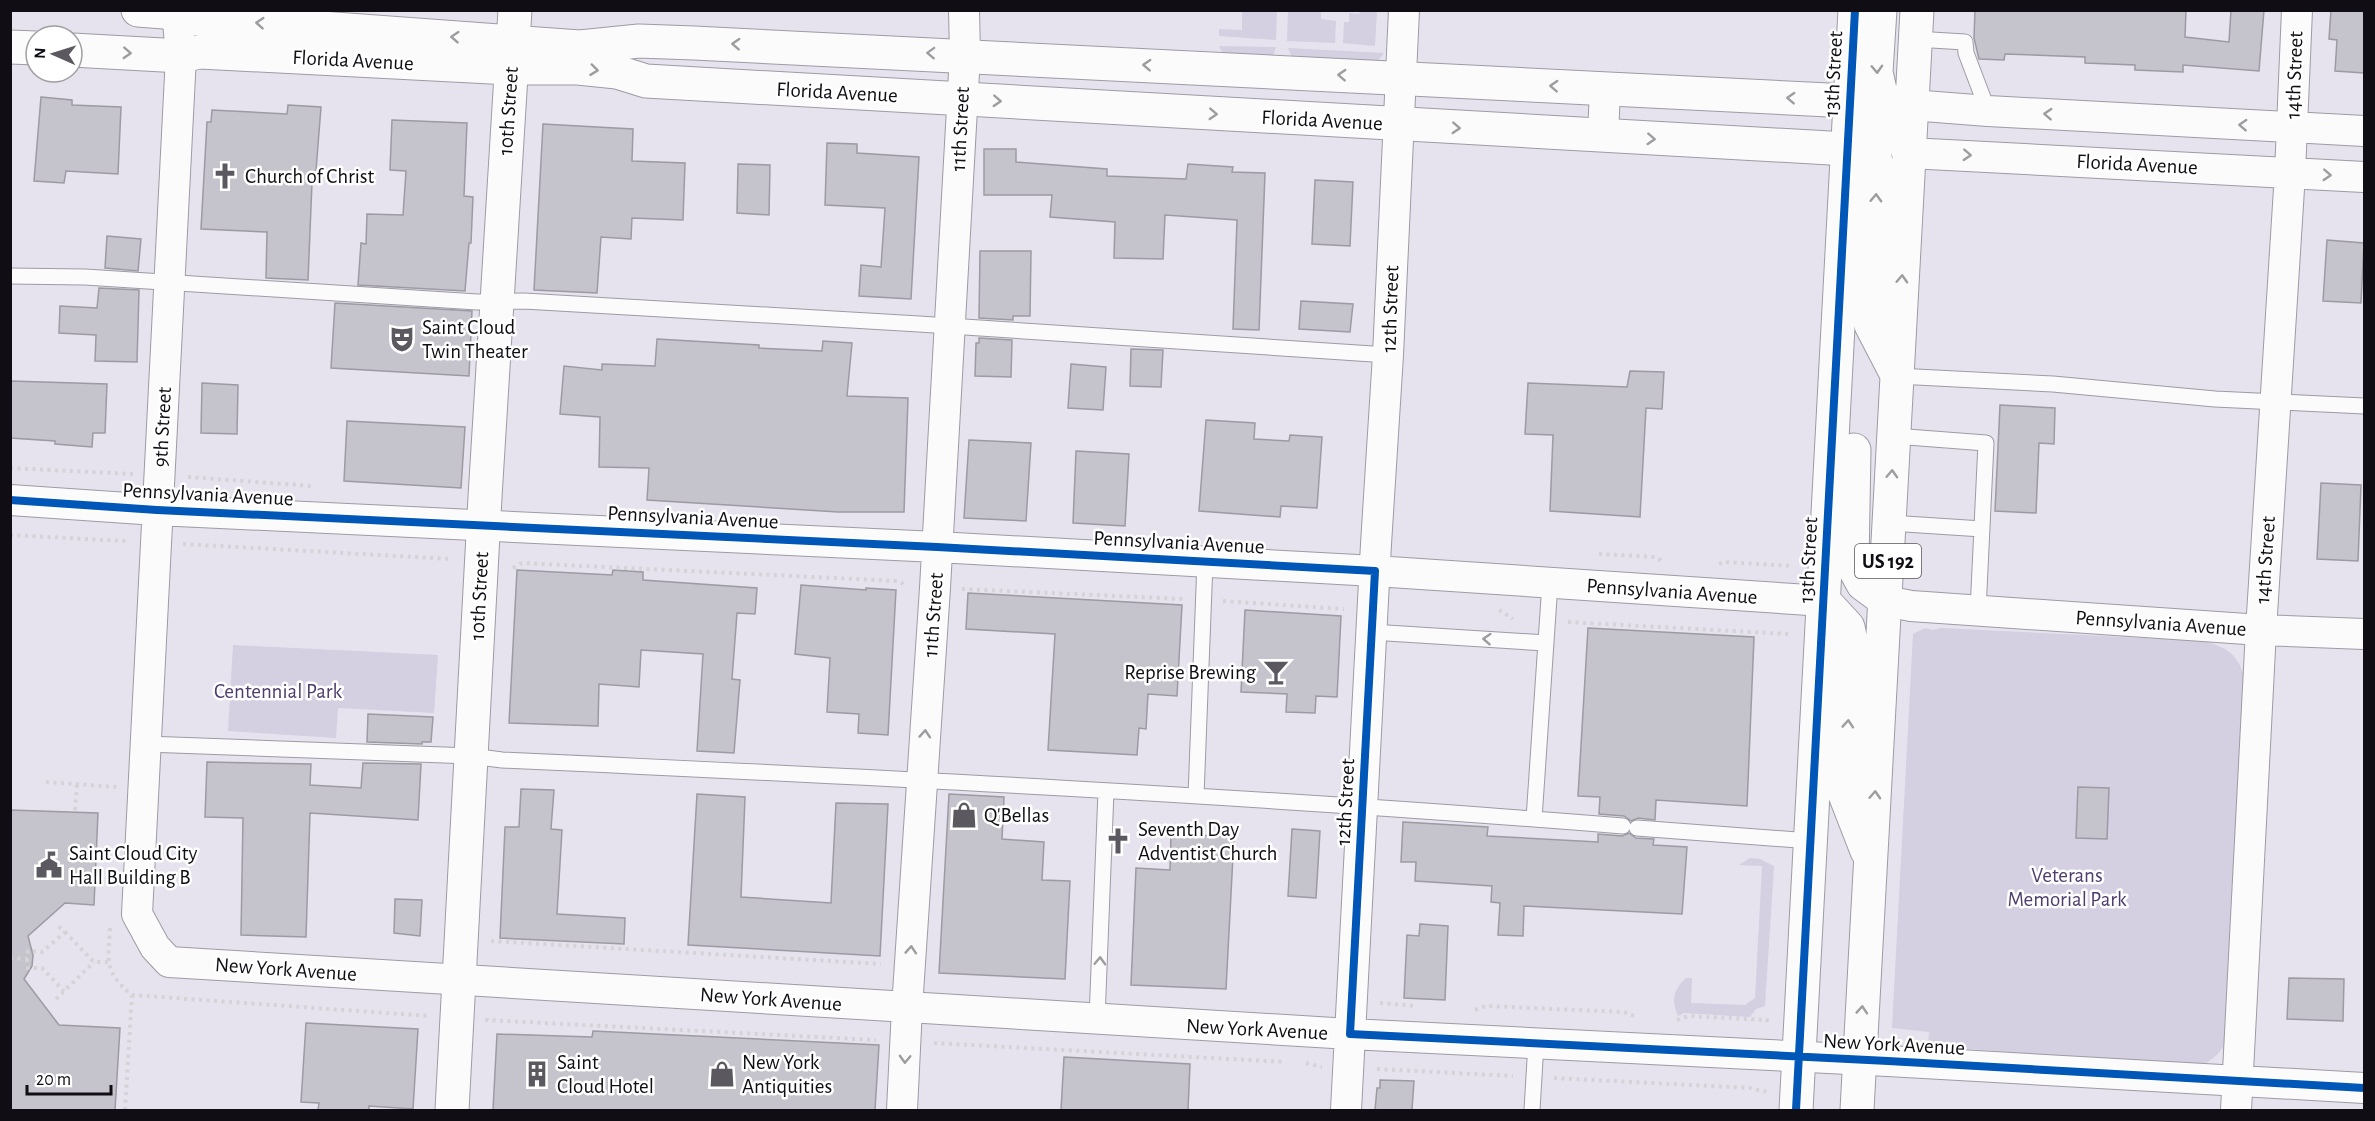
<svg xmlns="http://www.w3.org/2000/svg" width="2375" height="1121" font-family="'Alegreya Sans',sans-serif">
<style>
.green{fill:#d4cfe1}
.building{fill:#c5c3cb;stroke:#9d9aa3;stroke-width:1.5}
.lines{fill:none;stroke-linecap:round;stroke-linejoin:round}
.lane-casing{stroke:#9d9ba3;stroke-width:17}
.street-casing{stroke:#9d9ba3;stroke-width:32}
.secondary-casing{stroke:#9d9ba3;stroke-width:35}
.highway-casing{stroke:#9d9ba3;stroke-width:35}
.path{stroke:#d4d3d6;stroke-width:4;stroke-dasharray:3 4.5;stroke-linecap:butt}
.lane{stroke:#fbfbfc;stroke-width:15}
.street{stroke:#fbfbfc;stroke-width:30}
.secondary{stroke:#fbfbfc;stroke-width:33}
.highway{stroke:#fbfbfc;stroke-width:33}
.cycleway-casing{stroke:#fff;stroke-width:11}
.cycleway{stroke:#0057b8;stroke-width:8}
.oneway{stroke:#9d9c9f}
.labels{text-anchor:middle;stroke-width:5;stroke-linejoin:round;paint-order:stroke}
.shield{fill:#fff;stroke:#58565a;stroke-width:1.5}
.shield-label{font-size:20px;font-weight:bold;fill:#100d14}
.street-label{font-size:21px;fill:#100d14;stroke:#fff}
.poi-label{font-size:21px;fill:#100d14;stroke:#fff;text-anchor:start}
.park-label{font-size:21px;fill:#4f3d6d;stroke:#fff}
</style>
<rect width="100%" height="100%" fill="#e6e3ee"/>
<path class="green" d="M 1242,11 L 1277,11 L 1276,40 L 1219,36 L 1219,29 L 1242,30 Z
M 1288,11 L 1321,11 L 1321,19 L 1336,21 L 1335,43 L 1287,41 Z
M 1360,11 L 1377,11 L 1375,46 L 1343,43 L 1344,22 L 1349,22 L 1349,13 L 1359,14 Z
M 1219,46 L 1276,47 L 1271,62 L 1223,54 Z
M 1288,48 L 1384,53 L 1374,66 L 1295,64 Z
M 1925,628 L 1933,630 L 1941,628 L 2205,641 C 2229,649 2236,653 2245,677 L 2227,1039 C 2222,1053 2213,1059 2201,1066 L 1928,1046 L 1929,1032 L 1892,1028 L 1913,634 Z
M 233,645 L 438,655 L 434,713 L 338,708 L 336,738 L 228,731 Z
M 1750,858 L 1760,859 L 1774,866 L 1765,1006 L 1756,1009 L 1750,1017 L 1684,1013 L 1678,1016 C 1671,1001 1673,990 1686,978 L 1692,978 L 1691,1003 L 1745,1005 L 1755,998 L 1762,866 L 1739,865 Z"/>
<path class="building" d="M 1975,10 L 2186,10 L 2185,37 L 2229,42 L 2231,10 L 2264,10 L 2259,71 L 2183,65 L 2183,72 L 2135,70 L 2135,65 L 2085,63 L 2085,57 L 2005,54 L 2004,60 L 1979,59 L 1974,38 Z
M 2331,10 L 2364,10 L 2364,73 L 2335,71 L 2337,40 L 2329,39 Z
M 41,97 L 72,100 L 72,105 L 121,107 L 118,174 L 66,171 L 64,183 L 34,181 Z
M 288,105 L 321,107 L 315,183 L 312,183 L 308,280 L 266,278 L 267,232 L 201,229 L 207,122 L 211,122 L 212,110 L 287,114 Z
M 392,120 L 467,123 L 464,196 L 473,197 L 471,243 L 469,243 L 465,291 L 358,285 L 361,243 L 366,244 L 367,214 L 403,215 L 406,171 L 390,170 Z
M 543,124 L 633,129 L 632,161 L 685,163 L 683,220 L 632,218 L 631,239 L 601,237 L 597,293 L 534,290 Z
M 827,143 L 857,144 L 857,153 L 919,157 L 911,299 L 859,296 L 861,265 L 881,267 L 885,208 L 825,205 Z
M 984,149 L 1016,149 L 1016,162 L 1107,169 L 1107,176 L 1186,179 L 1188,164 L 1233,167 L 1232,172 L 1265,173 L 1259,330 L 1233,329 L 1237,220 L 1165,215 L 1163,259 L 1114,258 L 1115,222 L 1050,217 L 1052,195 L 984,195 Z
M 738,164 L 770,165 L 769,215 L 737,213 Z
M 1315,180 L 1353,182 L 1350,246 L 1312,244 Z
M 107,236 L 141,239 L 138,271 L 105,268 Z
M 2327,240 L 2364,243 L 2361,303 L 2323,301 Z
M 980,251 L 1031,251 L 1030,316 L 1013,316 L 1013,320 L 979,318 Z
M 99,288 L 139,290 L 137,362 L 95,361 L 96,335 L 59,333 L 60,306 L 97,308 Z
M 1301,301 L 1353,304 L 1350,332 L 1299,329 Z
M 335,303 L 472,311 L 469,376 L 331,368 Z
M 979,338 L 1012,340 L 1011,377 L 975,376 L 976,343 L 979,343 Z
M 657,339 L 759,345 L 759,348 L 822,351 L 823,341 L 852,343 L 847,396 L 908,398 L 904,512 L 838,512 L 647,500 L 649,468 L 599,467 L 600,417 L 560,414 L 564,366 L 602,370 L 602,364 L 655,366 Z
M 1131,349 L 1163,350 L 1161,387 L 1130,386 Z
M 1071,364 L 1106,367 L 1103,410 L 1068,408 Z
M 1630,371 L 1664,372 L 1662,409 L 1646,408 L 1640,517 L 1550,511 L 1553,435 L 1525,434 L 1528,383 L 1627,387 Z
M 10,381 L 107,384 L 105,433 L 93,433 L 92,447 L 55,444 L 55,441 L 10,438 Z
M 202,383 L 238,385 L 237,434 L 201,433 Z
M 2000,405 L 2055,408 L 2054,444 L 2039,443 L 2036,513 L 1995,511 Z
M 1206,420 L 1255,423 L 1254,439 L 1289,441 L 1290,435 L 1322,437 L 1317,508 L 1281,506 L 1280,517 L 1199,511 Z
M 347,421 L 465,427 L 461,488 L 344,481 Z
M 969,440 L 1031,443 L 1026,521 L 964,518 Z
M 1076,451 L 1129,454 L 1125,526 L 1073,523 Z
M 2321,483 L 2361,485 L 2358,561 L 2317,559 Z
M 517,570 L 612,575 L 613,570 L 643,572 L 643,580 L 757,588 L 755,614 L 737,613 L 732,679 L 740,680 L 734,753 L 697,751 L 703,654 L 641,650 L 639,687 L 599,684 L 598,726 L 509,723 Z
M 801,585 L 866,590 L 866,588 L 896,590 L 888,735 L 858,733 L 859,714 L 827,712 L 830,658 L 795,654 Z
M 968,593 L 1182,605 L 1177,696 L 1148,694 L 1146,729 L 1139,728 L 1137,755 L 1048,750 L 1055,634 L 966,629 Z
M 1245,610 L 1341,616 L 1337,697 L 1316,696 L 1315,713 L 1286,712 L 1287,694 L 1241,692 Z
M 1588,628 L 1754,637 L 1747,806 L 1656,800 L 1655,820 L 1638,818 L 1631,821 L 1624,816 L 1599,814 L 1600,797 L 1578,796 Z
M 368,714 L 433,717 L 431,742 L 422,742 L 422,744 L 367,742 Z
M 207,762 L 311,764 L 310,785 L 361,788 L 363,763 L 421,764 L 418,820 L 310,813 L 306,937 L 241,935 L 243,818 L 205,817 Z
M 2078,787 L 2109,788 L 2107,839 L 2076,838 Z
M 521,789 L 554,790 L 551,829 L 562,830 L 557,914 L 625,918 L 624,944 L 500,938 L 505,827 L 519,827 Z
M 697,794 L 745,797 L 741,897 L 831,903 L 836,803 L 888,804 L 880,956 L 688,945 Z
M 949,794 L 1004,797 L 1002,839 L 1044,842 L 1042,880 L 1070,881 L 1065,979 L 939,973 Z
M 10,810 L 98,813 L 94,905 L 65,903 L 28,936 L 33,955 L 32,966 L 24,979 L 59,1025 L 120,1028 L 115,1110 L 10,1110 Z
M 1403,822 L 1488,827 L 1487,836 L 1598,842 L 1598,834 L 1622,836 L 1629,833 L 1636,838 L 1654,839 L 1653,845 L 1687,847 L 1682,914 L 1524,906 L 1523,936 L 1498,935 L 1500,903 L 1491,902 L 1492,886 L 1415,881 L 1416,862 L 1401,862 Z
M 1292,829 L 1320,831 L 1316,898 L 1288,896 Z
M 1171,834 L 1234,837 L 1226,989 L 1131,985 L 1136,868 L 1170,870 Z
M 395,899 L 422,900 L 420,936 L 394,933 Z
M 1420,924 L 1448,926 L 1445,1000 L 1404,998 L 1407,935 L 1419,936 Z
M 2289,978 L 2344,979 L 2343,1021 L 2287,1019 Z
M 306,1023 L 418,1029 L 413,1109 L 369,1106 L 369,1110 L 318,1110 L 319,1103 L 301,1102 Z
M 593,1031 L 879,1045 L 875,1110 L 493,1110 L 497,1034 L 592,1037 Z
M 1064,1057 L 1190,1064 L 1188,1110 L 1061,1110 Z
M 1380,1080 L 1414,1081 L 1412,1110 L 1375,1110 L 1377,1088 L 1380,1088 Z"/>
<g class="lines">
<g class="lane-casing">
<path id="lane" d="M 1915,39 L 1965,42 L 1966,53 L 1988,111
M 10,276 L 85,277 L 477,302 L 524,301 L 919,324 L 1388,355
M 1897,376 L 2053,384 L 2215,399 L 2364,406
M 1894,436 L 1986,443 L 1978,611
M 1890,523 L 1982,529
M 1371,632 L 1546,643
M 146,744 L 471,756 L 502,760 C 876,777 1250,796 1623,826
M 1196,796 L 1205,562
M 1534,819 L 1550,583
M 1637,828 L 1811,841
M 1097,1019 L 1106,791
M 1532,1110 L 1536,1043"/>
</g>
<g class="street-casing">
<path id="street" d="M 177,10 L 181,56 L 137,914 L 155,947 L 169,962 L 1350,1034 L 1888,1061 L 2364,1088
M 1911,105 L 1988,111 L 2364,131
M 1603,136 L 1605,89
M 1909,153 L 2364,177
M 10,500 L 157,510 L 937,547 L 1375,571 L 1824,601
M 1886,601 L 1911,606 L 2261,630 L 2364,634
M 902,1110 L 907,1008 L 935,588 L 965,55 L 964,10
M 1346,1110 L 1376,544 L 1388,355 L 1404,10
M 2236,1110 L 2261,630 L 2290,173 L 2297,10"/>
</g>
<g class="secondary-casing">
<path id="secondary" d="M 138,10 L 177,13 L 197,19 L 580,47 L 639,41 L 694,43 L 1849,101
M 10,47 L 36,48
M 72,50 L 181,56 L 200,52 L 510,68 L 578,68 L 617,72 L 646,81 L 1847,149
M 452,1110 L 485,497 L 515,10"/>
</g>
<g class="highway-casing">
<path id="highway" d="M 1880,10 L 1876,72 L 1880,90 L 1893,115 L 1907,149
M 1851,105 L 1872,146 L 1877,166 L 1871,325 L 1897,375
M 1854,450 L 1852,564 L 1863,584 L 1886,601
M 1824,601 L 1848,627 L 1853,651 L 1844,792 L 1867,851
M 1796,1110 L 1855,10
M 1857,1110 L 1917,10"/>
</g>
<path class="path" d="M 10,468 L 133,474
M 188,477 L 312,486
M 10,535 L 124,541 L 128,545
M 183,544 L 451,559
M 1599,554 L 1656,557 L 1662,561
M 1719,564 L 1724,562 L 1793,566
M 513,568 L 522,563 L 897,581 L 902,583 L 905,588
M 962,589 L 1183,599
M 1223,601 L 1344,609
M 1499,610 L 1513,619
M 1568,622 L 1789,634
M 46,782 L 117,787
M 75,810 L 77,785
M 110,928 C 108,962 104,972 132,995 L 429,1016
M 65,932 L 94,962 L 108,962
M 491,941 L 881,964
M 10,958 L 27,959 L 28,951 L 42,952 L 65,932 L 58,926
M 27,959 L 28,968 L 42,968 L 64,991
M 56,999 L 94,962
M 1380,1003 L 1417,1006
M 1475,1010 L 1486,1006 L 1624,1012 L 1637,1017
M 487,1018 L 487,1020 L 876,1040
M 1677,1020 L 1689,1016 L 1767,1020 L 1767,1026
M 934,1043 L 1286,1062
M 1306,1063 L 1322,1067
M 1377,1069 L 1513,1076
M 1554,1078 L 1750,1088 L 1768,1092
M 125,1110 L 132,995"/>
<use href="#lane" class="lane"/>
<use href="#street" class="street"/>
<use href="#secondary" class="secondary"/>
<use href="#highway" class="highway"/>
<g class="cycleway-casing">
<path id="cycleway" d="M 10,500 L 157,510 L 937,547 L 1375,571 L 1350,1034 L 1888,1061 L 2364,1088
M 1796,1110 L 1855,10"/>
</g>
<use href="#cycleway" class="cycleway"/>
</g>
<defs><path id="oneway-chevron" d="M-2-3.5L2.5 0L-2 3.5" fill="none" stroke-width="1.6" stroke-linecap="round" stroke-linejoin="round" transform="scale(1.5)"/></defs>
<g class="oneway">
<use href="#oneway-chevron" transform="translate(260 23) rotate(-176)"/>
<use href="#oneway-chevron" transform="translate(455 37) rotate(-176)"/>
<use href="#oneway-chevron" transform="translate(736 44) rotate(-177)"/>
<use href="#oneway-chevron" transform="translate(127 53) rotate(3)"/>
<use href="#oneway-chevron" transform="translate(931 53) rotate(-178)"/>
<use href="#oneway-chevron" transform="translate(1147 65) rotate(-177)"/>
<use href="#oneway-chevron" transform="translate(1877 69) rotate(88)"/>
<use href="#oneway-chevron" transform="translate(594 70) rotate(7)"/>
<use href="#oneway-chevron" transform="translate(1342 75) rotate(-177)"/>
<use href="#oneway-chevron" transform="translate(1554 86) rotate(-177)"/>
<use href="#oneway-chevron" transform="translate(1791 98) rotate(-177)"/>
<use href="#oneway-chevron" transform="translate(997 101) rotate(3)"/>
<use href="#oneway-chevron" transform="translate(1213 114) rotate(3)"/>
<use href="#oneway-chevron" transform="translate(2048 114) rotate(-177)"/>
<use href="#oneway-chevron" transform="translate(2243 125) rotate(-177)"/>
<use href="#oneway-chevron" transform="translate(1456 128) rotate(3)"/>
<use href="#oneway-chevron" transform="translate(1651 139) rotate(3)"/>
<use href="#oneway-chevron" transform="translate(1967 155) rotate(3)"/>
<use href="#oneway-chevron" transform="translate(2327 175) rotate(3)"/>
<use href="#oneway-chevron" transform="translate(1876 198) rotate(-88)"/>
<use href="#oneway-chevron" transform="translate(1902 279) rotate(-87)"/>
<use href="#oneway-chevron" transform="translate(1892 474) rotate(-87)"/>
<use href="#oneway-chevron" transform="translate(1487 639) rotate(-176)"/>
<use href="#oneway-chevron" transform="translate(1848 724) rotate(-86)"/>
<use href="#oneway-chevron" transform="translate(925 734) rotate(-86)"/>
<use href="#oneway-chevron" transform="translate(1875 795) rotate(-87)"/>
<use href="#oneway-chevron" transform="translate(911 950) rotate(-86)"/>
<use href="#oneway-chevron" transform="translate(1100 961) rotate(-88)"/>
<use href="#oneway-chevron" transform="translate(1862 1010) rotate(-86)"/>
<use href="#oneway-chevron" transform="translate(905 1059) rotate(92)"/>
</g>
<defs>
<g id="church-bare" transform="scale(2.07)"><path d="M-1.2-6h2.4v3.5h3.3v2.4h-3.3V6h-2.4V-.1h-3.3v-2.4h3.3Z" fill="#5b5860" stroke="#fff" stroke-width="2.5" paint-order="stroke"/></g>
<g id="theatre-bare" transform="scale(2.07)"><path d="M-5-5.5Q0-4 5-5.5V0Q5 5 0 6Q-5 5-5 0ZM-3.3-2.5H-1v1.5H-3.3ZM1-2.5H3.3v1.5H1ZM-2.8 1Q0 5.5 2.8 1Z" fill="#5b5860" stroke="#fff" stroke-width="2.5" paint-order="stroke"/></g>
<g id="bar-bare" transform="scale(2.07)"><path d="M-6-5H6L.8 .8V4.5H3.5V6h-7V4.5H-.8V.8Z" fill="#5b5860" stroke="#fff" stroke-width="2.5" paint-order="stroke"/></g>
<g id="shop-bare" transform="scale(2.07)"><path d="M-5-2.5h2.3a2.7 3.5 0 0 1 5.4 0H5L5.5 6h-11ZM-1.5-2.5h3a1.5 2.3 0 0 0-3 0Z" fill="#5b5860" stroke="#fff" stroke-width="2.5" paint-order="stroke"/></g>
<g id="civic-bare" transform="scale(2.07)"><path d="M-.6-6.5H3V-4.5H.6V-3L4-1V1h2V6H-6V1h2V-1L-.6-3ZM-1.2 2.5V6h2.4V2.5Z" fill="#5b5860" stroke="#fff" stroke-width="2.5" paint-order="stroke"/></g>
<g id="building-bare" transform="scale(2.07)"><path d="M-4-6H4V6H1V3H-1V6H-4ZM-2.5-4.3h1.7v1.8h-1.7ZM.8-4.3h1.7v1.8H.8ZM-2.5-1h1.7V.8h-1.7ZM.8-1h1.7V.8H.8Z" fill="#5b5860" stroke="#fff" stroke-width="2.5" paint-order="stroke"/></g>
</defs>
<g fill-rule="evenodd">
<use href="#church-bare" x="225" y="176"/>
<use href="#theatre-bare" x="402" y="339"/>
<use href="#bar-bare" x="1276" y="672"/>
<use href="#shop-bare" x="964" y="815"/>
<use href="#church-bare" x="1118" y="841"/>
<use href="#civic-bare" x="49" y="865"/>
<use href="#building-bare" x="537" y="1074"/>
<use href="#shop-bare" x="722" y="1074"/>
</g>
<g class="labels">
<rect class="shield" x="1855" y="544" width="66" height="34" rx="4.5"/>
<g class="shield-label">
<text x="1888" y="568">US 192</text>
</g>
<g class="street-label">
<text transform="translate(353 60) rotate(3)" y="7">Florida Avenue</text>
<text transform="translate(1833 74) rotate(-87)" y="7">13th Street</text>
<text transform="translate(2294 75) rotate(-88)" y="7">14th Street</text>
<text transform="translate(837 92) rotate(3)" y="7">Florida Avenue</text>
<text transform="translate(508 111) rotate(-86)" y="7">10th Street</text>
<text transform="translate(1322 120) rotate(3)" y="7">Florida Avenue</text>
<text transform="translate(960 129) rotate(-87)" y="7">11th Street</text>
<text transform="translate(2137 164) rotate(3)" y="7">Florida Avenue</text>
<text transform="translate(1390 309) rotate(-88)" y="7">12th Street</text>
<text transform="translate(162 427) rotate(-87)" y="7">9th Street</text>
<text transform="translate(208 494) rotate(3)" y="7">Pennsylvania Avenue</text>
<text transform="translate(693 517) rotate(3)" y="7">Pennsylvania Avenue</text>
<text transform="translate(1179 542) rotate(3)" y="7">Pennsylvania Avenue</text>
<text transform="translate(1808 560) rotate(-87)" y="7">13th Street</text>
<text transform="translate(2265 560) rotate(-86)" y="7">14th Street</text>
<text transform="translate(1672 591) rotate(4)" y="7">Pennsylvania Avenue</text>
<text transform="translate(479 596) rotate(-87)" y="7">10th Street</text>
<text transform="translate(933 615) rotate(-86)" y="7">11th Street</text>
<text transform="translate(2161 623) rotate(4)" y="7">Pennsylvania Avenue</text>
<text transform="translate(1345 802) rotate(-87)" y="7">12th Street</text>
<text transform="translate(286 969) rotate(4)" y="7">New York Avenue</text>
<text transform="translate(771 999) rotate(4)" y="7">New York Avenue</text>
<text transform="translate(1257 1029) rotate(3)" y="7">New York Avenue</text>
<text transform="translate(1894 1044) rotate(3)" y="7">New York Avenue</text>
</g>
<g class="poi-label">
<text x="245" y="183">Church of Christ</text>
<text x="422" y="334">Saint Cloud<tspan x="422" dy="24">Twin Theater</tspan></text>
<text x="1256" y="679" text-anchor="end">Reprise Brewing</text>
<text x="984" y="822">Q'Bellas</text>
<text x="1138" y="836">Seventh Day<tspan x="1138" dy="24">Adventist Church</tspan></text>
<text x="69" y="860">Saint Cloud City<tspan x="69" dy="24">Hall Building B</tspan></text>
<text x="557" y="1069">Saint<tspan x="557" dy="24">Cloud Hotel</tspan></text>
<text x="742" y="1069">New York<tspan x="742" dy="24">Antiquities</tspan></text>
</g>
<g class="park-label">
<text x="278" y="698">Centennial Park</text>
<text x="2067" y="882">Veterans<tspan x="2067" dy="24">Memorial Park</tspan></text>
</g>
</g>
<rect width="2375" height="1121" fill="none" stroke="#100d14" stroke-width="24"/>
<g transform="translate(54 54) rotate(273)"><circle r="28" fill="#ffffff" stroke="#9f9ea1" stroke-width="1.5"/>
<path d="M0-4.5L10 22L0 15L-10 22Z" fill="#5b5860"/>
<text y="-9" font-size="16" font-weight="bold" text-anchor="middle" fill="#100d14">N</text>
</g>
<path d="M27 1085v9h84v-9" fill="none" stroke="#100d14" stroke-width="3"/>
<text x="36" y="1085" font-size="18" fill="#100d14" stroke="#ffffff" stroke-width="4.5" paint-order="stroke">20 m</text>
</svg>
